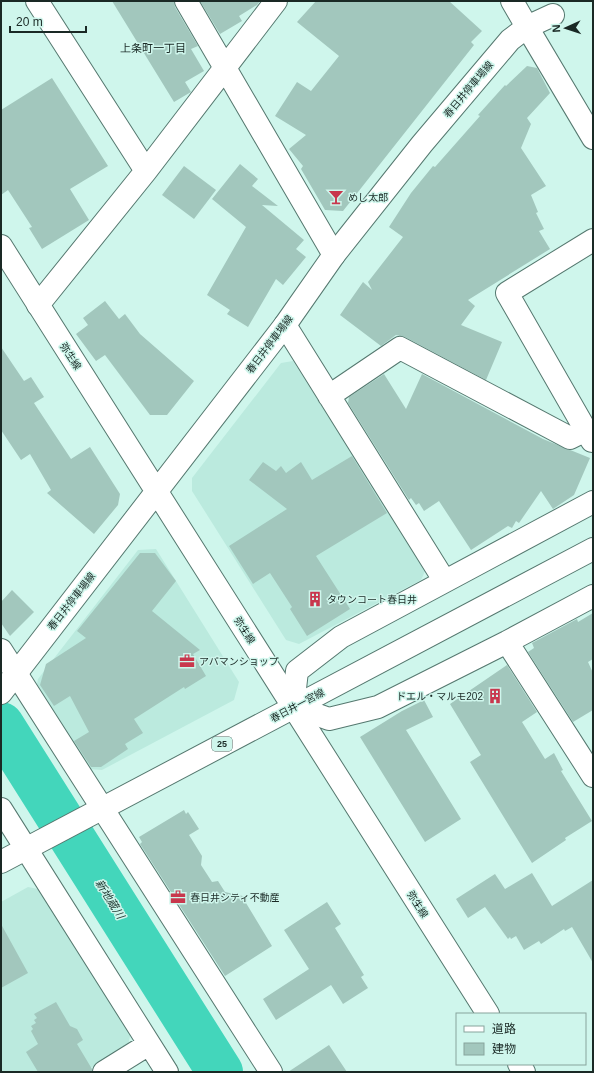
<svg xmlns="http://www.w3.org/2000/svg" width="594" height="1073" font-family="Helvetica,'Noto Sans JP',sans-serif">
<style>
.built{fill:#bbeade}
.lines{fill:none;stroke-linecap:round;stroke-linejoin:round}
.river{stroke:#43d6bb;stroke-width:46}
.building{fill:#a2c7bd}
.street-casing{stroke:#55786f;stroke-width:24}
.secondary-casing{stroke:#55786f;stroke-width:24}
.primary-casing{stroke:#55786f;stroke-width:24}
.street{stroke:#fff;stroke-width:22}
.secondary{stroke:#fff;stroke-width:22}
.primary{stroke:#fff;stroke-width:22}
.labels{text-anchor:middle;stroke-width:3;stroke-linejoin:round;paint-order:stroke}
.shield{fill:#cff6ec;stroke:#506661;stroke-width:1}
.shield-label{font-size:9px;font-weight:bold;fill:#1a2925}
.street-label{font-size:10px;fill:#1a2925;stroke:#cff6ec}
.poi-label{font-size:10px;fill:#1a2925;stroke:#cff6ec;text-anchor:start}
.neighbourhood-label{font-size:11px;fill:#1a2925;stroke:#cff6ec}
.water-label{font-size:11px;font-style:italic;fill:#1e3630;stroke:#cff6ec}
</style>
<rect width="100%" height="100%" fill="#cff6ec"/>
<path class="built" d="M 293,361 L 426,569 L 421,580 L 299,644 L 286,640 L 192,491 L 192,478 L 281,363 Z
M 156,549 L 239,682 L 234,700 L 102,770 L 90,769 L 37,684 L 38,679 L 138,550 Z
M 28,887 L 38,889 L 131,1032 L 128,1045 L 84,1072 L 1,1072 L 1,902 Z"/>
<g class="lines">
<path class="river" d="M 1,725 L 220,1072"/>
</g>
<path class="building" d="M 112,1 L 174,1 L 175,7 L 198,46 L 191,49 L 204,71 L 185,82 L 191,92 L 174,102 Z
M 200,1 L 260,1 L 257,5 L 239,16 L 242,21 L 220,34 Z
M 316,1 L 449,1 L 482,31 L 471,42 L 474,45 L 343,211 L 325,210 L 301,169 L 303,166 L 289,149 L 306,135 L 275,116 L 297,82 L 311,91 L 339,56 L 297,22 Z
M 527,66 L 537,68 L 550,93 L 527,118 L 531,124 L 521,148 L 546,186 L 531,195 L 538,212 L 536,213 L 544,229 L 539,231 L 550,249 L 468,300 L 475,306 L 461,325 L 502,342 L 486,380 L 405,337 L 396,335 L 381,346 L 340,315 L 363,282 L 372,290 L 368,282 L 403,237 L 389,227 L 411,193 L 433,166 L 435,167 L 480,116 L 478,115 L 505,85 L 506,86 Z
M 52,78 L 108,166 L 70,189 L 89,220 L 42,249 L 29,228 L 32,227 L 8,190 L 1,195 L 1,110 Z
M 240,164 L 258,179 L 252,186 L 278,206 L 262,205 L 304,240 L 296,249 L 306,257 L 283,285 L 276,279 L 248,327 L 227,314 L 230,310 L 207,295 L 246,227 L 212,199 Z
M 184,166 L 216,190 L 194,219 L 162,195 Z
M 105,301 L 119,319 L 125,314 L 140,334 L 194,381 L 167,415 L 150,415 L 105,355 L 96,361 L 76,334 L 88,325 L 83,318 Z
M 1,347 L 24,381 L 31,377 L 44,397 L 34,403 L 71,459 L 90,447 L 120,494 L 118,505 L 94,534 L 47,493 L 51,490 L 30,454 L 21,460 L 1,430 Z
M 384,374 L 406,409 L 422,374 L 543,439 L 590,458 L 574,495 L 553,509 L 541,491 L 519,523 L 516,521 L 512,528 L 508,526 L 471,550 L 439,501 L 424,511 L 419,503 L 416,505 L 411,498 L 409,500 L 348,403 L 349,397 Z
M 352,456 L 387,513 L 316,556 L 350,609 L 307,636 L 290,609 L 292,607 L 270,573 L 253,584 L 229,546 L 287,509 L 249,480 L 263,462 L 276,471 L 281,466 L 286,473 L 301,462 L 312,480 Z
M 140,553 L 155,553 L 176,581 L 152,611 L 200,650 L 193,654 L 206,676 L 185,689 L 184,687 L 134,719 L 143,733 L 125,744 L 128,749 L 101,767 L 91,767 L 74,741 L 89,732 L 70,696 L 54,706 L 40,685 L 46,664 L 86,638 L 77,631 Z
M 12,590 L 34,612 L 10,636 L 1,623 L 1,602 Z
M 593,613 L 593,659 L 588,662 L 593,673 L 593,710 L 573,722 L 528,652 L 534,648 L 532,643 L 577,619 L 578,622 Z
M 507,665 L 537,712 L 522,722 L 545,759 L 554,753 L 563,770 L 561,771 L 592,821 L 565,838 L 566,840 L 532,863 L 470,762 L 481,755 L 450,704 Z
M 424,700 L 433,717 L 406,730 L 461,819 L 425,842 L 360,737 L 402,711 Z
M 184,810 L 186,814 L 188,812 L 199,829 L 189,835 L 202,856 L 201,865 L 212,882 L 218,881 L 225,892 L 247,897 L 246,903 L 272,946 L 225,976 L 140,844 L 142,842 L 139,837 Z
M 532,873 L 552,906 L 593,880 L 593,963 L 572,927 L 565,931 L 564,929 L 541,944 L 539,941 L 524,950 L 516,936 L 511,939 L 510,937 L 508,939 L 485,907 L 468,918 L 456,899 L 495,874 L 505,889 Z
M 327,902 L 341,924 L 335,928 L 364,975 L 361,977 L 368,988 L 343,1004 L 331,985 L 276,1020 L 263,999 L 309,969 L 284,930 Z
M 1,924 L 28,973 L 1,988 Z
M 56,1002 L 70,1026 L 77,1029 L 83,1040 L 77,1044 L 92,1069 L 92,1072 L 38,1072 L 26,1052 L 38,1044 L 31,1031 L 33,1029 L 31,1026 L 36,1023 L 34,1020 L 37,1018 L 34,1014 Z
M 329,1045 L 347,1072 L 288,1072 Z"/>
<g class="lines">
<g class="street-casing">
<path id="street" d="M 37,1 L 146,171
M 186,1 L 334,255
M 527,27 L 593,138
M 38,305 L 146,171 L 276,1
M 285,325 L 444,580
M 329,396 L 400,348 L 570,438 L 586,430
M 592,441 L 507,293 L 593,240
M 593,502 L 341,637 L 297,671 L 293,706 L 329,719 L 378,707 L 507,642 L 593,596
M 507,642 L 593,776
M 1,650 L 271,1072
M 1,809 L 167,1072
M 104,1072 L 149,1044"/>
</g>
<g class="secondary-casing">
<path id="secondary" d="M 512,1 L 527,27
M 1,246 L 488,1014
M 1,693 L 285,325 L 334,255 L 422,144 L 510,40 L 527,27 L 553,15
M 519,1064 L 524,1072"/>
</g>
<g class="primary-casing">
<path id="primary" d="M 1,862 L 593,549"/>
</g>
<use href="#street" class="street"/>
<use href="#secondary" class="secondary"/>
<use href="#primary" class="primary"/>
</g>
<defs>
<g id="bar-bare" transform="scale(1.2)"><path d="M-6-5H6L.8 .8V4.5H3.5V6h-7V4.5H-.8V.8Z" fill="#c8374d" stroke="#cff6ec" stroke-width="2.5" paint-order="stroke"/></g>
<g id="building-bare" transform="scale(1.2)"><path d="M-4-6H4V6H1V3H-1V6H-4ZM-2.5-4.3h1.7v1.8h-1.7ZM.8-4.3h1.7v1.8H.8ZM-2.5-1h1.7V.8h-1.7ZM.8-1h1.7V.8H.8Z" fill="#c8374d" stroke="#cff6ec" stroke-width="2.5" paint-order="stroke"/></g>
<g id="office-bare" transform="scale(1.2)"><path d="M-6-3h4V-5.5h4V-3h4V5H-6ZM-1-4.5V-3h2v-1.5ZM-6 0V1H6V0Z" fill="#c8374d" stroke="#cff6ec" stroke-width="2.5" paint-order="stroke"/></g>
</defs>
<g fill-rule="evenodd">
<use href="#bar-bare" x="336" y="197"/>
<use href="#building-bare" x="315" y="599"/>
<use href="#office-bare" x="187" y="661"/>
<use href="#building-bare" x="495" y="696"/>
<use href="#office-bare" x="178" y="897"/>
</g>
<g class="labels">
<rect class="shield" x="212" y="737" width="20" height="14" rx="3"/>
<g class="shield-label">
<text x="222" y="747">25</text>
</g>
<g class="street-label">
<text transform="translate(468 89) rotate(-50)" y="4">春日井停車場線</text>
<text transform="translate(269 344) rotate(-53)" y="4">春日井停車場線</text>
<text transform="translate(71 356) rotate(57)" y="4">弥生線</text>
<text transform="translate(71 601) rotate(-52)" y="4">春日井停車場線</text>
<text transform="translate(245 630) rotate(58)" y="4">弥生線</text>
<text transform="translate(297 705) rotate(-28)" y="4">春日井一宮線</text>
<text transform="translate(418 904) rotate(58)" y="4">弥生線</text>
</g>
<g class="poi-label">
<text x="348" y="201">めし太郎</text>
<text x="327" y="603">タウンコート春日井</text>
<text x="199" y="665">アパマンショップ</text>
<text x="483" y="700" text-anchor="end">ドエル・マルモ202</text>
<text x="190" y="901">春日井シティ不動産</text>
</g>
<g class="neighbourhood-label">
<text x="153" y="52">上条町一丁目</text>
</g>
<g class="water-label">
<text transform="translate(110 899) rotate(58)" y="4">新地蔵川</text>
</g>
</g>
<rect width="594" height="1073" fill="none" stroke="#1a2925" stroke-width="4"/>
<rect x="456" y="1013" width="130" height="52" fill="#cff6ec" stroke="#87a49c"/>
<rect x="464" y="1026" width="20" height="6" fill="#ffffff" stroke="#87a49c"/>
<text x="492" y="1033" font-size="12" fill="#1a2925">道路</text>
<rect x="464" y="1043" width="20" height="12" fill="#a2c7bd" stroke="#87a49c"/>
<text x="492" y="1053" font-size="12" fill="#1a2925">建物</text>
<g transform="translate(566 28) rotate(267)" stroke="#cff6ec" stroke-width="3" paint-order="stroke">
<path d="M0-3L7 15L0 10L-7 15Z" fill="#1a2925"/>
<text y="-6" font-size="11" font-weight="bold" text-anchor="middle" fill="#1a2925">N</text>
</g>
<path d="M10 26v6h76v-6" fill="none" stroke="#1a2925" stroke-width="2"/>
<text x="16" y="26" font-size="12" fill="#1a2925" stroke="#cff6ec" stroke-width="3" paint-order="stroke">20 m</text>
</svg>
